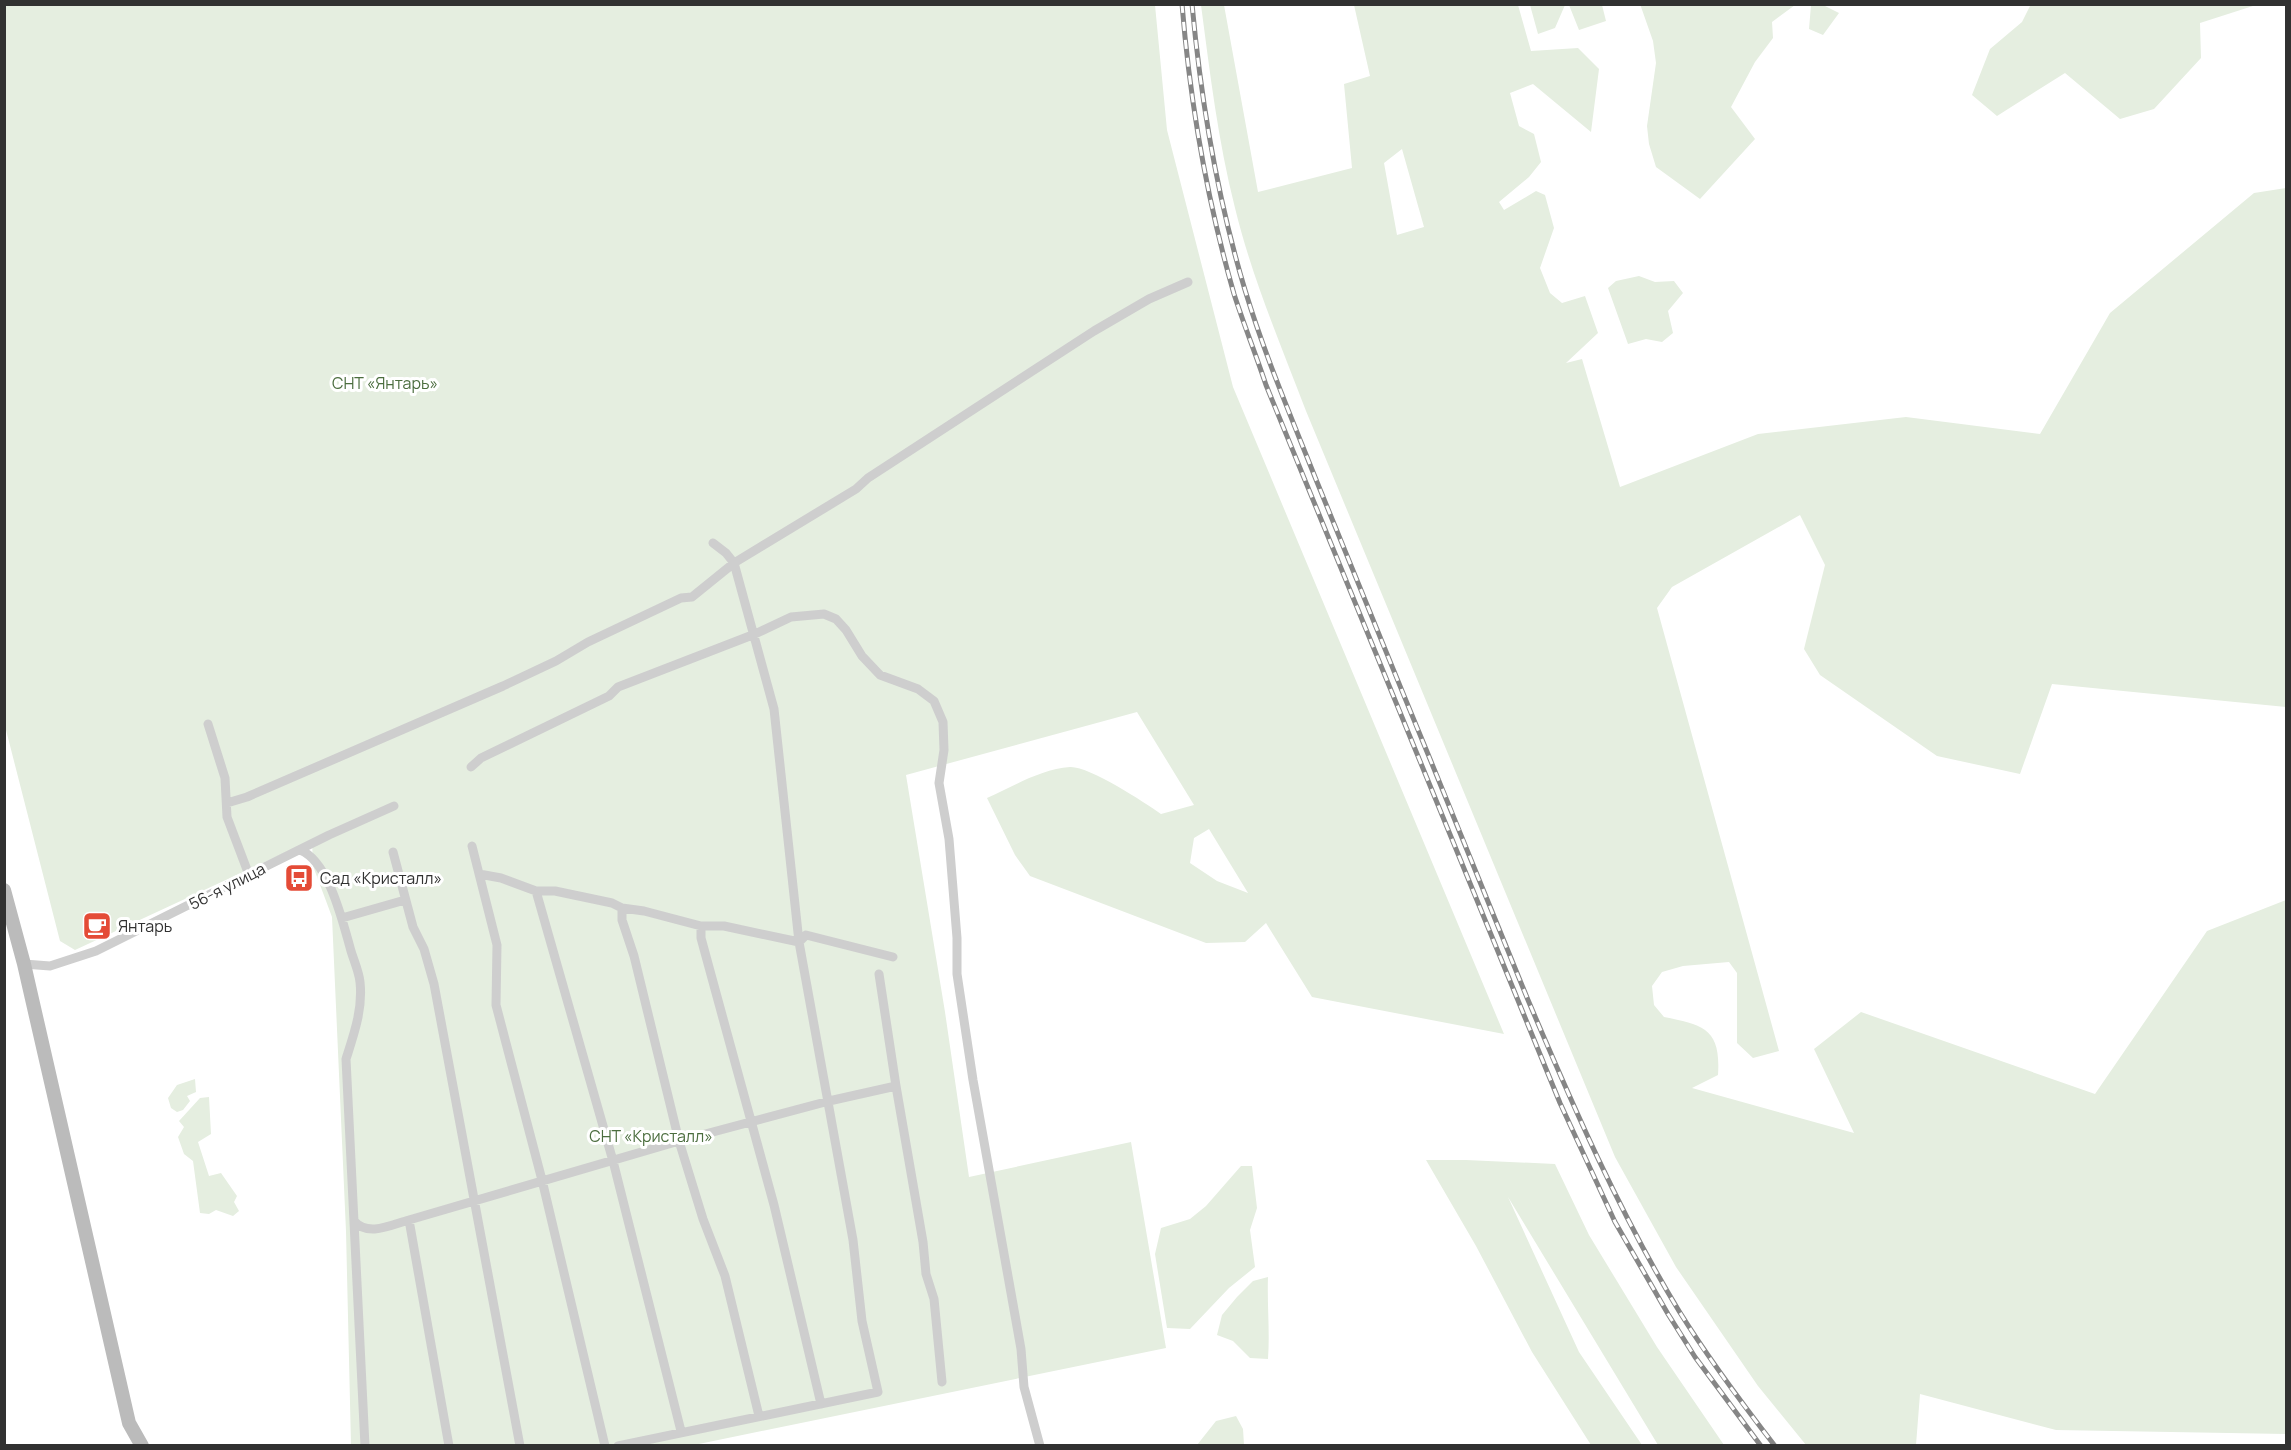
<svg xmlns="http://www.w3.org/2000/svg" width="2291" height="1450" font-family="Manrope,sans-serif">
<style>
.green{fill:#e5eee0;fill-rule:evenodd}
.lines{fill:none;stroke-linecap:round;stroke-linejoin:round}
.minor{stroke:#cecece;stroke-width:9}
.secondary{stroke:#bbb;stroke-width:14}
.rail-casing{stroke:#868686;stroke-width:5}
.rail{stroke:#fff;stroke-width:3;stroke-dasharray:9;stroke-linecap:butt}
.labels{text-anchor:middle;stroke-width:6;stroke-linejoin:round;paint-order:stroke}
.park-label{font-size:16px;fill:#4b6d3e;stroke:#fff}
.poi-label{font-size:16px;fill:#313131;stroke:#fff;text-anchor:start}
.street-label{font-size:16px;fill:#313131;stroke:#fff}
</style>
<rect width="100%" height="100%" fill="#fff"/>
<path class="green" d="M 1640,4 L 1795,5 L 1772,22 L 1773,38 L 1755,62 L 1731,107 L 1755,139 L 1700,199 L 1656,167 L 1649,144 L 1647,126 L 1656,63 L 1653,41 Z
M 2031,4 L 2256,4 L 2256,5 L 2200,23 L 2201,58 L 2154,109 L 2120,119 L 2065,73 L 1997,116 L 1972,95 L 1990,49 L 2022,22 Z
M 5,5 L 1155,5 L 1167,130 L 1233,387 L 1504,1034 L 1312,997 L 1266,923 L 1245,942 L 1206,943 L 1030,876 L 1015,855 L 987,798 C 1014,786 1041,769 1070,767 C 1089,766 1144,802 1161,814 L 1194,805 L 1137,712 L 906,775 L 945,1012 L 969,1177 L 1131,1142 L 1166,1348 L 694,1445 L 351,1445 L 346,1231 L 332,917 L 313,866 L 312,840 L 75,950 L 60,941 L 5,726 ZM 1209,829 L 1248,893 L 1217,881 L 1190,863 L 1194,838 Z
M 1201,5 L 1224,5 L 1258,192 L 1352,168 L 1344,84 L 1370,76 L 1354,5 L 1518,5 L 1531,51 L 1578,48 L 1599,69 L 1591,132 L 1533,84 L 1510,93 L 1519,126 L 1534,134 L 1541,162 L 1529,177 L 1499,202 L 1504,210 L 1536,191 L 1545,195 L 1554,228 L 1540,268 L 1550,293 L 1562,303 L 1585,296 L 1598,333 L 1566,363 L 1582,359 L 1620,487 L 1758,434 L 1906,417 L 2040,434 L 2110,313 L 2254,193 L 2286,188 L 2286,707 L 2052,684 L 2020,774 L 1937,756 L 1820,675 L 1804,649 L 1825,565 L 1800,515 L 1672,587 L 1657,608 L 1779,1051 L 1753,1058 L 1737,1043 L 1737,973 L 1729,962 L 1683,966 L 1662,972 L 1652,986 L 1654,1005 L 1664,1017 C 1704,1025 1721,1029 1718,1075 L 1692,1088 L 1854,1133 L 1814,1049 L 1861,1012 L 2095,1094 L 2207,931 L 2286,900 L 2286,1434 L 2056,1430 L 1920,1394 L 1916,1445 L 1806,1445 L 1758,1386 L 1676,1267 L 1615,1157 L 1306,411 C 1281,345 1252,278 1235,208 C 1218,141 1210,73 1201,5 ZM 1402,149 L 1424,227 L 1397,235 L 1384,163 Z
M 1530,5 L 1530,4 L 1565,5 L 1555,28 L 1538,34 Z
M 1569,5 L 1602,5 L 1606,21 L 1579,30 Z
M 1811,5 L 1823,5 L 1839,13 L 1823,35 L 1809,29 Z
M 1639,276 L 1655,282 L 1674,281 L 1683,293 L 1668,311 L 1673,333 L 1662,342 L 1646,339 L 1628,344 L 1608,288 L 1616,281 Z
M 195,1079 L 196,1092 L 187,1096 L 190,1101 L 183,1110 L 177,1112 L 171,1108 L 168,1098 L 177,1085 Z
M 209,1097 L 211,1134 L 198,1142 L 209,1176 L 221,1173 L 237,1196 L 234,1202 L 239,1211 L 233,1216 L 216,1210 L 209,1214 L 200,1213 L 193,1161 L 184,1154 L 178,1137 L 184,1127 L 179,1121 L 200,1098 Z
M 1426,1160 L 1466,1160 L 1555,1164 L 1589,1235 L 1657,1347 L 1724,1445 L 1658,1445 L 1508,1197 L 1579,1352 L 1642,1445 L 1591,1445 L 1532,1352 L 1476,1246 Z
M 1241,1166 L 1252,1166 L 1257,1208 L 1250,1230 L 1255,1267 L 1229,1288 L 1190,1329 L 1167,1328 L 1155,1254 L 1161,1228 L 1190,1219 L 1206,1206 Z
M 1268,1277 C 1267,1305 1270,1332 1268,1359 L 1250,1358 L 1233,1341 L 1217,1335 L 1222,1315 L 1237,1297 L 1253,1281 Z
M 1236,1416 L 1243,1429 L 1244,1445 L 1197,1445 L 1216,1421 Z"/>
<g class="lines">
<path class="minor" d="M 208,724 L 225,778 L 227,817 L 249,875
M 471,767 L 481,758 L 609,696 L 618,687 L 755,634 L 791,617 L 824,614 L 836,619 L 846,630 L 862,656 L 880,675 L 918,689 L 934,701 L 943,722 L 944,750 L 939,783 L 949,839 L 957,938 L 957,974 L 973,1080 L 1021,1349 L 1024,1387 L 1040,1446
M 227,803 L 247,797 L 503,686 L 556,661 L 588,642 L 681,598 L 692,597 L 734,563 L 856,489 L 868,478 L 1094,331 L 1149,299 L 1188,282
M 472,846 L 497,945 L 496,1005 L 542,1180 L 605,1446
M 300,850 C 329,861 343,923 351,951 C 354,961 359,972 360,982 C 363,1009 354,1034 346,1059 L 365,1446
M 393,852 L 413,927 L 424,949 L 434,984 L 520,1446
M 479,874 L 501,878 L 536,891 L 555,891 L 612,903 L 622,908 L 644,911 L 701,926 L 724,926 L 799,942 L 806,935 L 893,957
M 536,891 L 613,1161 L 681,1431
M 622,908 L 622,920 L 634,956 L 679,1141 L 703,1219 L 725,1276 L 759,1416
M 342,918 L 405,900
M 701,926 L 701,938 L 774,1205 L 821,1404
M 24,964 L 50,966 L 96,951 L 329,835 L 394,806
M 879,974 L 896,1086 L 923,1242 L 926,1274 L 934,1299 L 942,1382
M 409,1220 L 449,1446
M 354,1221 C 368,1237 391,1225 409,1220 L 679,1141 L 829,1101 L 896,1086
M 618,1446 L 878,1392 L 862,1321 L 853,1240 L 799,942 L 774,709 L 734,563 L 726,553 L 713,543"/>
<path class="secondary" d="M 4,890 L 24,964 L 129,1423 L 142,1446"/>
<g class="rail-casing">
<path id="rail" d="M 1182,4 C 1190,102 1207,200 1234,294 C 1244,325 1256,355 1266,385 L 1560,1103 L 1615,1222 L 1668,1314 L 1695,1357 L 1761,1446
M 1192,4 C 1201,101 1217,197 1245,290 C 1265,356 1292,419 1317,482 C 1355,575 1392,667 1430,759 C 1463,839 1495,920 1528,1000 C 1573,1106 1619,1212 1679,1311 C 1708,1358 1741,1402 1775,1446"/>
</g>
<use href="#rail" class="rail"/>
</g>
<defs>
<g id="bus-square" transform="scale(1.5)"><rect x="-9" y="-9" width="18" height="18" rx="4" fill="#e44b37" stroke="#fff"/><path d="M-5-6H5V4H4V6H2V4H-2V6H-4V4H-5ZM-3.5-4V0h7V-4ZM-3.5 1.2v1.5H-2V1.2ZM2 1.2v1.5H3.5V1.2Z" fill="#fff"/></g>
<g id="cafe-square" transform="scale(1.5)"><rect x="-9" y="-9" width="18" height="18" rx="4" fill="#e44b37" stroke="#fff"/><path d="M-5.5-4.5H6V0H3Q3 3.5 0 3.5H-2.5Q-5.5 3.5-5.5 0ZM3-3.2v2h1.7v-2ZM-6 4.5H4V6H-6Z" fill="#fff"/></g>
</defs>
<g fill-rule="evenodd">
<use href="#bus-square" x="299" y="878"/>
<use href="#cafe-square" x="97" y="926"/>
</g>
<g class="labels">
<g class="park-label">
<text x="385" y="389">СНТ «Янтарь»</text>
<text x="651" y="1142">СНТ «Кристалл»</text>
</g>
<g class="poi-label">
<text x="320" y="884">Сад «Кристалл»</text>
<text x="118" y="932">Янтарь</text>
</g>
<g class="street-label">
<text transform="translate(227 886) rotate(-27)" y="6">56-я улица</text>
</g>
</g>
<rect width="2291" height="1450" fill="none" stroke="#313131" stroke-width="12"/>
</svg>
